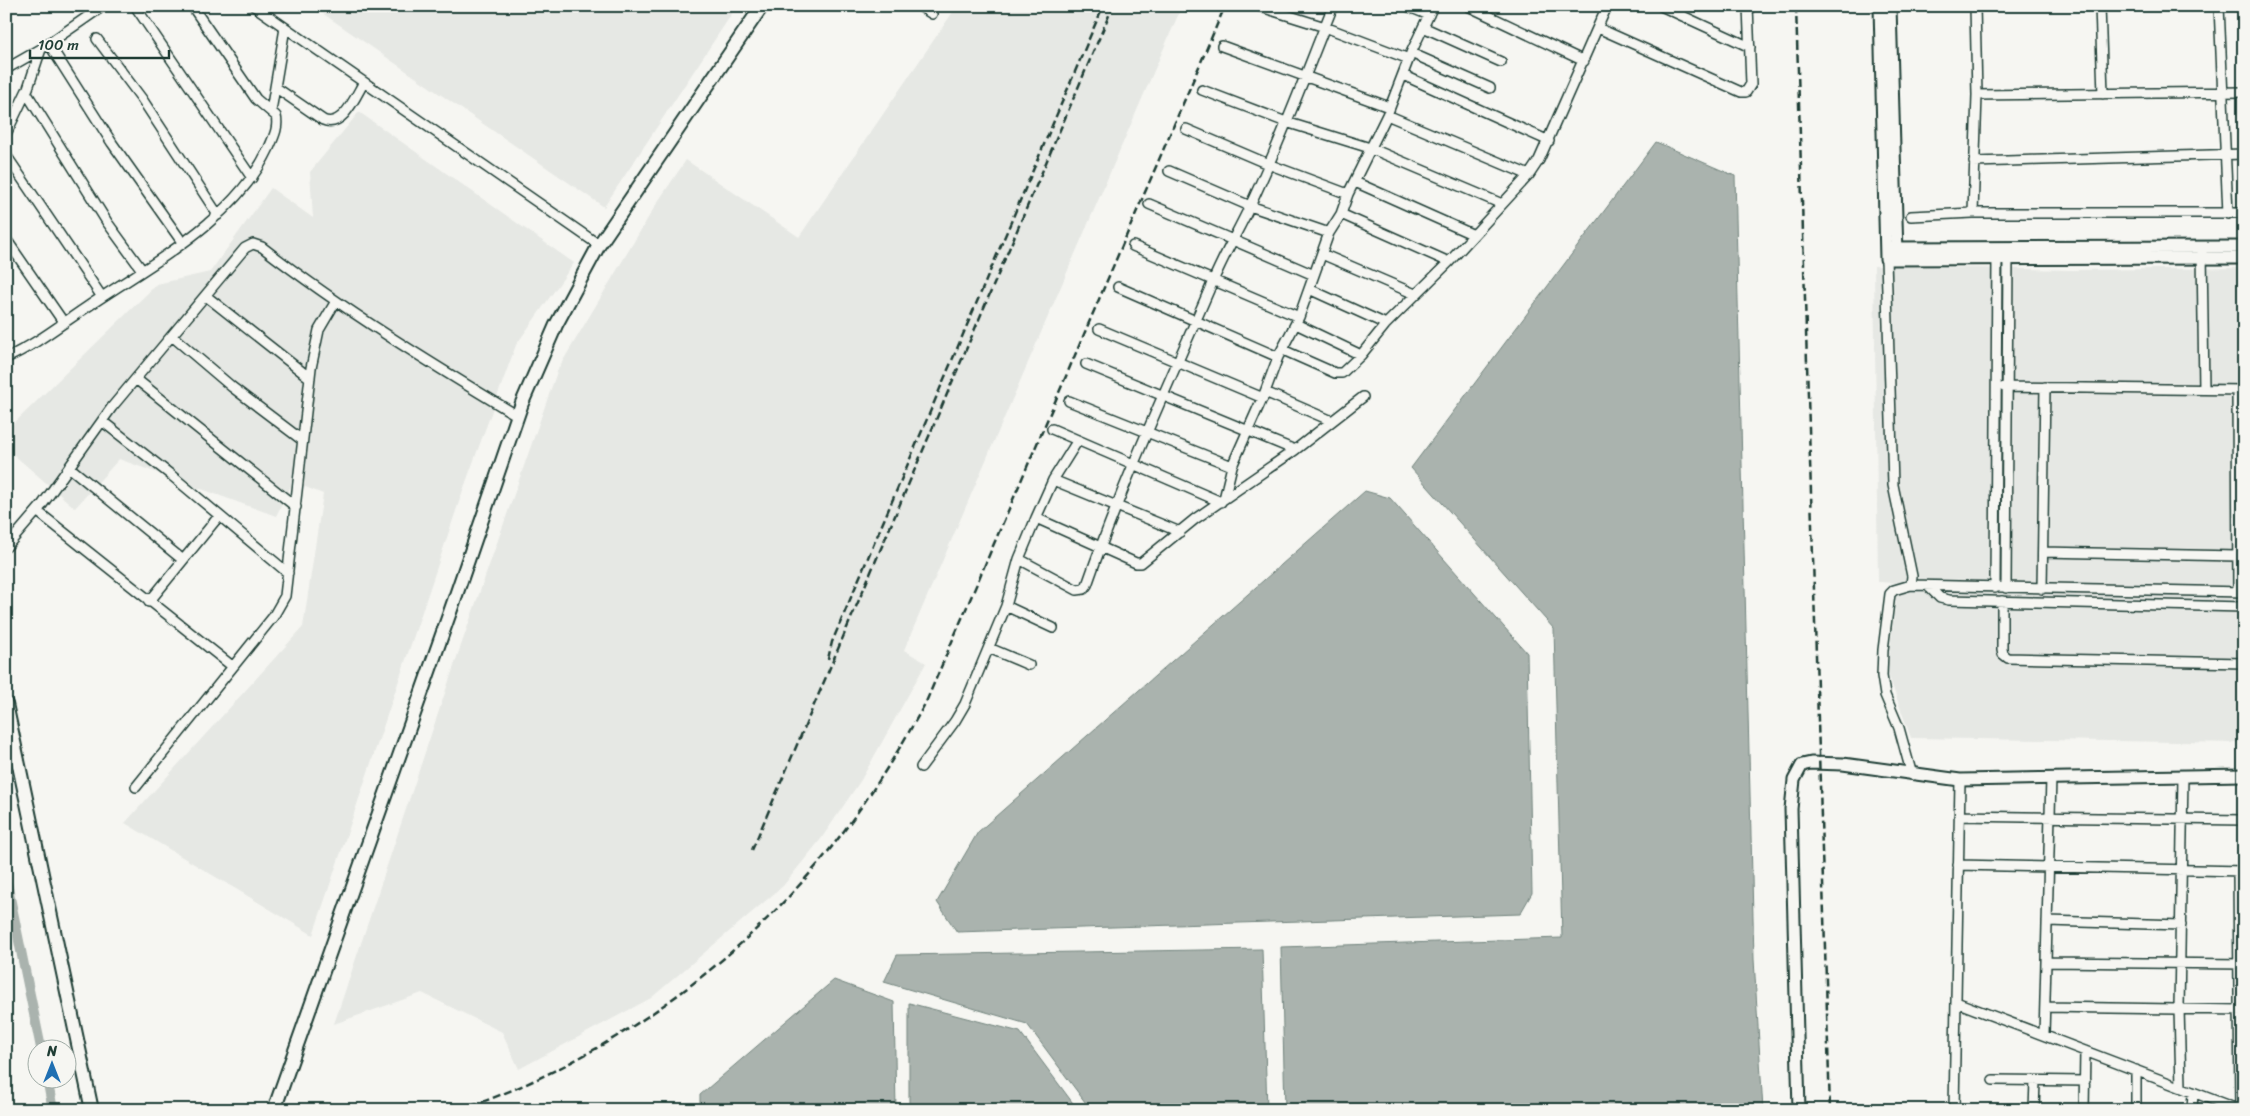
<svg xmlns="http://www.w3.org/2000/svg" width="2250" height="1116" font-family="Sriracha,sans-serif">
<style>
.built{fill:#e6e8e4}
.water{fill:#aab3ae;stroke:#72847d}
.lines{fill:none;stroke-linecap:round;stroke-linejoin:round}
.canal{stroke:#aab3ae;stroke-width:10}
.minor-casing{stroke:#1f3d34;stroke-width:12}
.tertiary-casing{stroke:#1f3d34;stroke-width:15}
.secondary-casing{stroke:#1f3d34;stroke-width:16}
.minor{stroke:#f6f6f2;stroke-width:9}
.tertiary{stroke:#f6f6f2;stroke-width:11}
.secondary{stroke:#f6f6f2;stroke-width:12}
.rail{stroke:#1f3d34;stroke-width:2.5;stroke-dasharray:8 4;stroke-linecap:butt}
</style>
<rect width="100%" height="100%" fill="#f6f6f2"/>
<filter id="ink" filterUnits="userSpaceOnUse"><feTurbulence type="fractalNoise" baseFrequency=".02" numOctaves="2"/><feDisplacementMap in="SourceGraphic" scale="10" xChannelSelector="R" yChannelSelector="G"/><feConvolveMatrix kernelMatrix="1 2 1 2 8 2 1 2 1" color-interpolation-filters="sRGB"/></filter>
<g filter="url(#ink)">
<path class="built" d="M 312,6 L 737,6 L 604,207 Z
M 957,6 L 1182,6 L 904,650 L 926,663 L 861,780 L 821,839 L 783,886 L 651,998 L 519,1069 L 502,1032 L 422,993 L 334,1024 L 458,654 L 558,369 L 657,203 L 686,160 L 799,237 Z
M 359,112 L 574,263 L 516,345 L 462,493 L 313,935 L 125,823 L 303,627 L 323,494 L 293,482 L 276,516 L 119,459 L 75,508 L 6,448 L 6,431 L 157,284 L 210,272 L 271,188 L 313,218 L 310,172 Z
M 1874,266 L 2071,270 L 2244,268 L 2244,743 L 1911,738 L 1887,671 L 1898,583 L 1878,582 Z"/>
<path class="water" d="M 1656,142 L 1735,176 L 1754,959 L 1763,1110 L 1285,1110 L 1281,947 L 1562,938 L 1554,629 L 1411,468 Z
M 1365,491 L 1390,498 L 1527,653 L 1532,893 L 1520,914 L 957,932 L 937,902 L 978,832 Z
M 1262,949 L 1267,1110 L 1091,1110 L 1027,1024 L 884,982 L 897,955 Z
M 834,980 L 894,1002 L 896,1110 L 700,1110 L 700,1095 Z
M 909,1003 L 1020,1032 L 1078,1110 L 909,1110 Z"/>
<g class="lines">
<path class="canal" d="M 6,878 L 41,1048
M 47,1078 L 53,1110"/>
<g class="minor-casing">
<path id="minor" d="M 135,6 L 252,178
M 254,6 L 599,245
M 919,6 L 932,14
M 1258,6 L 1325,27 L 1409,59
M 1407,6 L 1429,15
M 1468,6 L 1584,61
M 1661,6 L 1750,47
M 2100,6 L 2103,94
M 2219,6 L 2228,214
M 1423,27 L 1501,62
M 1598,28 L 1741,92 L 1746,92 L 1751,84 L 1748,6
M 97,39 L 142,99 L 218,215
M 49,44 L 112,143 L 182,242
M 1222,46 L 1389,107
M 1411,53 L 1490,88
M 6,69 L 41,49 L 103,6
M 1403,75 L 1549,141
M 275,87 L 323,120 C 343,129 356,95 364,82
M 1202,90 L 1286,122 L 1370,148 L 1502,204
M 26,92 L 107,222 L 142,270
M 1977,95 L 2244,92
M 271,111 L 285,28
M 1387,115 L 1529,175
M 1186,129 L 1268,164 L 1348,194
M 6,134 L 28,88 L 41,49
M 6,155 L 102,297
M 1974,162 L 2244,154
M 1169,171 L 1250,206 L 1329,233
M 1355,182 L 1474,235
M 1149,204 L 1314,275
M 1973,213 L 1977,95 L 1975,6
M 1341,214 L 1449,262
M 1911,216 L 1973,213 L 2244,213
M 6,239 L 64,323
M 1133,246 L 1299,317
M 2202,252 L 2204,389
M 1322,254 L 1415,294
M 1886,259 L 1893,485 L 1912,576 L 1911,585 L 1894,590 L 1890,594 L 1883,650 L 1882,676 L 1885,695 L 1899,728 L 1912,775
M 1118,287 L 1278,357
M 1309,289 L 1386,324
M 206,296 L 310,378
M 1296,324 L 1361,355
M 1099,329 L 1263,398
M 172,336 L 232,387 L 302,440
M 1283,350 L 1335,373 L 1342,373 L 1361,355 L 1386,324 L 1449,262 L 1529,175 L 1539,160 L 1607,6
M 6,358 C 35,345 60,325 87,307 C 150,264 235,221 269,148 C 273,138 279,128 276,116 L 256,99 L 192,6
M 1086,364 L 1295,450
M 136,379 L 296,507
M 2004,387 L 2244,390
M 2237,390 L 2238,592
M 1265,392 L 1332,421
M 1069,401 L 1232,466
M 102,421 L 171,475 L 288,573
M 1052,429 L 1221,502
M 69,467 L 183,560
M 1053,480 L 1180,532
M 1224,499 L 1232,466 L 1265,392 L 1278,357 L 1299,317 L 1329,233 L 1341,214 L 1348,194 L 1387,115 L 1411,53 L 1433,6
M 37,511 L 232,666
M 1036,518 L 1136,563 L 1141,563 L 1195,519 L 1295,450 L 1363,397
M 6,547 L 42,505 L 112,407 L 245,248 L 253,244 L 262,247 C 342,309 430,363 518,416
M 2043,552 L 2237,556
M 1019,559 L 1077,590 L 1084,589 L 1087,585 C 1123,481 1170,381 1213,281 C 1224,255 1238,231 1250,206 C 1281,141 1306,73 1333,6
M 1911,585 L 2244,592
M 1928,586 L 1940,598 L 1949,600 L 2244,607
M 1995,588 L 1997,253
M 2006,588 L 2008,253
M 2042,589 L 2045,387
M 2002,601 L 2002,649 L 2003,654 L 2008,658 L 2244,663
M 149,602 L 219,516
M 1006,606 L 1053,628
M 989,648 L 1029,665
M 921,767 L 955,721 L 965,704 L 1006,606 L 1019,559 L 1036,518 L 1053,480 L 1078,440
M 136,787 L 273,617 L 285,596 L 311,368 L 319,330 L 336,301
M 1959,816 L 2244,820
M 1958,865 L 2244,871
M 2238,871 L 2240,1110
M 2047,921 L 2181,925
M 2046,962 L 2244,964
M 1956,1002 L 2240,1110
M 2045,1007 L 2242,1010
M 2044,1035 L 2051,778
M 1993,1080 L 2085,1081
M 2181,1087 L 2179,1008 L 2183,776
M 1954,1110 L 1960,780
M 2034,1110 L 2035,1081
M 2084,1110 L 2085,1051
M 2136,1110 L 2136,1070
M 2192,1110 L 2193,1092"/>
</g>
<g class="tertiary-casing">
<path id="tertiary" d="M 1880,6 L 1886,259 L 2244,258
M 1890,6 L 1897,254
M 1886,248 L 2244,247
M 1799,1110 L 1791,809 L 1794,780 L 1802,765 L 1811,763 L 1843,764 L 1960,780 L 2244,775"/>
</g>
<g class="secondary-casing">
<path id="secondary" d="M 6,704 L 92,1110
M 274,1110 L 455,598 L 522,403 L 556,325 L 599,245 L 762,6"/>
</g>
<use href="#minor" class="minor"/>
<use href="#tertiary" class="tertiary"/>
<use href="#secondary" class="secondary"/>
<path class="rail" d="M 1796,6 L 1830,1110
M 828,659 L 832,642 L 1103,6
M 752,850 L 1113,6
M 459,1110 C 590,1067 713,982 804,880 C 852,826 891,765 926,702 L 1225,6"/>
</g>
</g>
<rect width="2250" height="1116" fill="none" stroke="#f6f6f2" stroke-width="25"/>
<rect x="12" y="12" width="2225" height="1091" fill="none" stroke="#1f3d34" stroke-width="2" filter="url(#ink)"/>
<g transform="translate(52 1064)"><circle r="24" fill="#f6f6f2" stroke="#a0aca6"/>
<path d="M0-4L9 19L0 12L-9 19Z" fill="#1f6fb2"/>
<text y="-8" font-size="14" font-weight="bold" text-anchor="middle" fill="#1f3d34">N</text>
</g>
<path d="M30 50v8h139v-8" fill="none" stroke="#1f3d34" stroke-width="2.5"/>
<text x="38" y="50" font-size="15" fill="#1f3d34" stroke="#f6f6f2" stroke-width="4" paint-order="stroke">100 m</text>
</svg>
